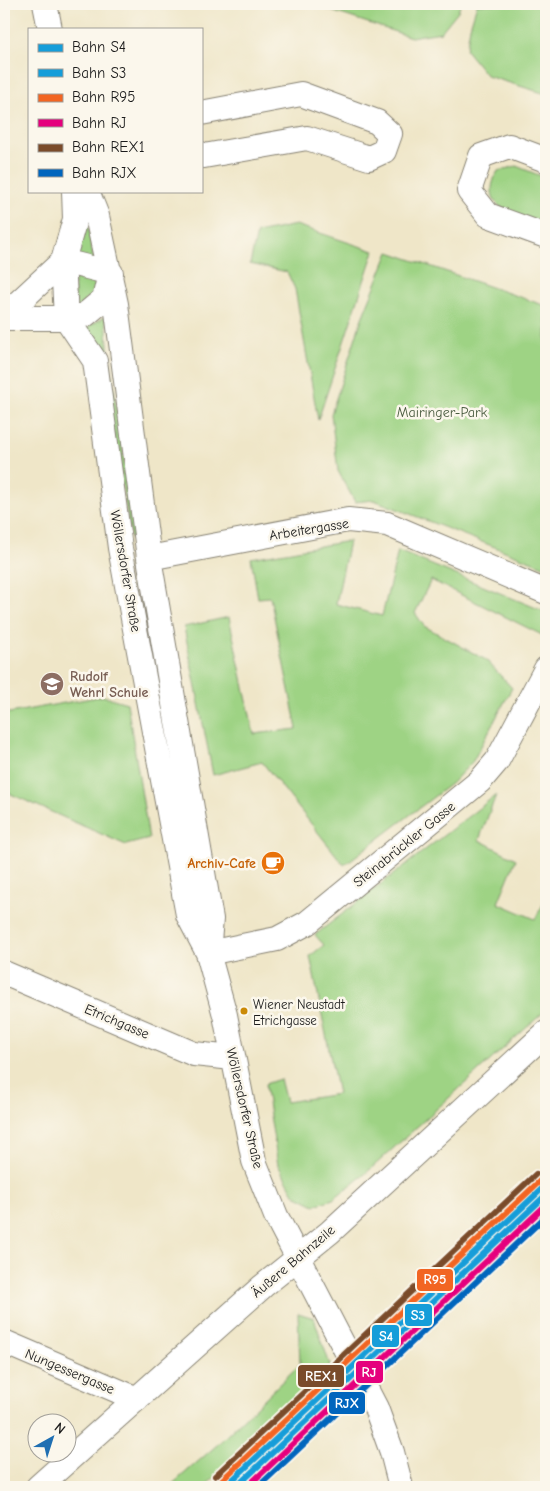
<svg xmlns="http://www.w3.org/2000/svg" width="550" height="1491" font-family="'Comic Neue',sans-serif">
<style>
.green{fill:#9ed384;stroke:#5d7850}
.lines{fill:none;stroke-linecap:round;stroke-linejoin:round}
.minor-casing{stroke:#868172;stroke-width:26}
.minor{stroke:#fff;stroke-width:24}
.rail-1-casing{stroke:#fbf7ec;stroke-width:10}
.rail-2-casing{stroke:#fbf7ec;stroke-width:10}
.rail-3-casing{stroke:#fbf7ec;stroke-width:10}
.rail-4-casing{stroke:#fbf7ec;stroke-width:10}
.rail-5-casing{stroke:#fbf7ec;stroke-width:10}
.rail-6-casing{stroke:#fbf7ec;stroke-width:10}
.rail-1{stroke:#159dd9;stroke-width:6}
.rail-2{stroke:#159dd9;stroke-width:6}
.rail-3{stroke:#f26522;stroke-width:6}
.rail-4{stroke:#e5007d;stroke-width:6}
.rail-5{stroke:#7a4b2a;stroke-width:6}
.rail-6{stroke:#0065bd;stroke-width:6}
.bus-dot{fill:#cb8a06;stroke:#fbf7ec;stroke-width:2}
.labels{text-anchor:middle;stroke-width:5;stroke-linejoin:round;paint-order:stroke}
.bus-label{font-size:13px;fill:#1c1c1c;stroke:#fbf7ec;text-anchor:start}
.park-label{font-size:14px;fill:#4a5c40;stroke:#fbf7ec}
.street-label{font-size:14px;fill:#1c1c1c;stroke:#fbf7ec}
.education-label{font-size:14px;font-weight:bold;fill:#785e54;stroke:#fbf7ec;text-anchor:start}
.food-label{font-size:14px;font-weight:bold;fill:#c56008;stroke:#fbf7ec;text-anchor:end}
.line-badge{stroke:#fbf7ec;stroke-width:2}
.badge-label{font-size:14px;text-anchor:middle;font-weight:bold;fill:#fff}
</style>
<rect width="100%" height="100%" fill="#fbf7ec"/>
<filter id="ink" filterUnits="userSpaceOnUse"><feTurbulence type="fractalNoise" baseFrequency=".02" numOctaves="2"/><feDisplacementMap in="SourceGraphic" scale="10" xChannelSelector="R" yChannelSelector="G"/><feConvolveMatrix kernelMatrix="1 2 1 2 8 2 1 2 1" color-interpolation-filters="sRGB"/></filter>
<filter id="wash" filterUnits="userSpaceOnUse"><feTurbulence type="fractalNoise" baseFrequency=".0096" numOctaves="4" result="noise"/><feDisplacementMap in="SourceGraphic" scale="20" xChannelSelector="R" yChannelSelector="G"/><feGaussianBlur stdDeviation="1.12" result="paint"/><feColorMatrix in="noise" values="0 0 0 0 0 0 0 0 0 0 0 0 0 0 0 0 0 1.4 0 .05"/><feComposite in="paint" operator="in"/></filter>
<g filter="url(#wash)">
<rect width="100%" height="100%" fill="#efe6c8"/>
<path class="green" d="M 310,4 L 461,4 L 458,11 L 441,32 L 411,37 Z
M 477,4 L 546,4 L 546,94 L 487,76 L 466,50 L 470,27 Z
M 516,166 L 546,178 L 546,226 C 519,217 476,209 498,171 Z
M 87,220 L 94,262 L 77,255 Z
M 296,225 L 374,251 L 318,420 L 295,289 L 287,272 L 250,264 L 257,233 Z
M 389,252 L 546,306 L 546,567 L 374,500 L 355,502 L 338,471 L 331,414 L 362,318 Z
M 73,273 C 83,277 94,277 97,290 L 76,309 Z
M 106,316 L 109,359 L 136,538 L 131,539 L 103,367 L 86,328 Z
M 349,541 L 336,604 L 382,616 L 398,551 L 546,612 L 546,623 L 542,635 L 431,580 L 415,613 L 424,626 L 486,660 L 512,688 L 473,761 L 452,783 L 344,865 L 262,762 L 213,775 L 184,627 L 229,617 L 254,734 L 297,729 L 270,597 L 258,598 L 251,558 Z
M 139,550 L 201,920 L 132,552 Z
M 103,696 L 127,703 L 149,839 L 126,845 L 4,791 L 4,714 Z
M 496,795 L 479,840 L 516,859 L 498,903 L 535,919 L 546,899 L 546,1010 L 365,1174 L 333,1199 L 315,1205 L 295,1195 L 278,1165 L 265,1084 L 280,1079 L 286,1102 L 338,1094 L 310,956 L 324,945 L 315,935 Z
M 298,1313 L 314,1318 L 332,1371 L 308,1396 L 300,1398 L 204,1487 L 169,1487 L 217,1445 L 300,1364 Z"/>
</g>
<g filter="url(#ink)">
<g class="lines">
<g class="minor-casing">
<path id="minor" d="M 45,4 L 50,29
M 201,113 L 301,94 L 377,122 L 390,134 L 384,151 L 369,158 L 307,138 L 204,156 L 201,154
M 546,160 L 509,146 L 481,156 L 469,191 L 488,215 L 546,236
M 74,191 L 75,219 L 63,261 L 66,318 L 95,361 L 120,548 L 188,915 L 208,953 L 225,1015 L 254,1161 L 276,1216 L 376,1408 L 392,1452 L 401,1487
M 87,191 L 97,216 L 116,304 L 149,558 L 211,919 L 208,953
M 63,261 L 111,273
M 4,316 L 63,261
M 4,318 L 66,318 L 85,315 L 104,299 L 110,274
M 149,558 L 348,520 L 387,524 L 546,592
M 208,953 L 277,939 L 307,923 L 480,781 L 497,761 L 546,669
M 4,973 L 194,1054 L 233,1058
M 4,1342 L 137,1399
M 38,1487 L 263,1286 L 330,1232 L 546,1033"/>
</g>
<use href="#minor" class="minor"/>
<g class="rail-1-casing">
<path id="rail-1" d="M 225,1487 L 546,1185"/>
</g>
<g class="rail-2-casing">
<path id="rail-2" d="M 236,1487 L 546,1195"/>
</g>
<g class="rail-3-casing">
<path id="rail-3" d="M 220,1482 L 541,1180"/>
</g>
<g class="rail-4-casing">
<path id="rail-4" d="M 247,1487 L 546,1205"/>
</g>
<g class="rail-5-casing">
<path id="rail-5" d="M 215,1476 L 536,1174"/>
</g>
<g class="rail-6-casing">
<path id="rail-6" d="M 258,1487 L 546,1216"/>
</g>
<use href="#rail-1" class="rail-1"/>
<use href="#rail-2" class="rail-2"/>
<use href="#rail-3" class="rail-3"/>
<use href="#rail-4" class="rail-4"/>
<use href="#rail-5" class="rail-5"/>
<use href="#rail-6" class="rail-6"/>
</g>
</g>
<defs>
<g id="school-disc" transform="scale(1.25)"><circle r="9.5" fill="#8d6e63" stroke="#fbf7ec"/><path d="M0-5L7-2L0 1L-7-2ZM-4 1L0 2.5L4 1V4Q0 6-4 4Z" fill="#fff"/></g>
<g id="cafe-disc" transform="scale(1.25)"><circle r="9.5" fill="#e8710a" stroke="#fbf7ec"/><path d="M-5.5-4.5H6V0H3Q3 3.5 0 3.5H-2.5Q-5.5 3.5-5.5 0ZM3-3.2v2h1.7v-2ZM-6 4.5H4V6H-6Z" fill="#fff"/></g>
</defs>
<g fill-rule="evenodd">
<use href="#school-disc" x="52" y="684"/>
<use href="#cafe-disc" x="273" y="863"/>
</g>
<circle class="bus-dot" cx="244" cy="1011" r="4.5"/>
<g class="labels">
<g class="bus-label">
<text x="253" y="1009">Wiener Neustadt<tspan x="253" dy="16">Etrichgasse</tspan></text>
</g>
<g class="park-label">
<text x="442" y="417">Mairinger-Park</text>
</g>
<g class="street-label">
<text transform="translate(309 529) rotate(-9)" y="5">Arbeitergasse</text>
<text transform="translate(126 571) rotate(80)" y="5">Wöllersdorfer Straße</text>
<text transform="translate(404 844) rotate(-39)" y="5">Steinabrückler Gasse</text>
<text transform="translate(117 1021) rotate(23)" y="5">Etrichgasse</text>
<text transform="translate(245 1108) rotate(77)" y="5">Wöllersdorfer Straße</text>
<text transform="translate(293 1261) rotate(-40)" y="5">Äußere Bahnzeile</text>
<text transform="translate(70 1371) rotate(23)" y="5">Nungessergasse</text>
</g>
<g class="education-label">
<text x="70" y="681">Rudolf<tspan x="70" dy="16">Wehrl Schule</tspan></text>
</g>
<g class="food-label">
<text x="256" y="868">Archiv-Cafe</text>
</g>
</g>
<g class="line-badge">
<rect x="416" y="1268" width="38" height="24" rx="5" fill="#f26522"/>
<rect x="404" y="1303" width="29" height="24" rx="5" fill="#159dd9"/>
<rect x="371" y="1324" width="29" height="24" rx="5" fill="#159dd9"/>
<rect x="355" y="1360" width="29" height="24" rx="5" fill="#e5007d"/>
<rect x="297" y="1364" width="48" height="24" rx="5" fill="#7a4b2a"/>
<rect x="328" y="1391" width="38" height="24" rx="5" fill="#0065bd"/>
</g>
<g class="badge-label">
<text x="435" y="1284">R95</text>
<text x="418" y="1320">S3</text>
<text x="386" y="1341">S4</text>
<text x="369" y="1377">RJ</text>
<text x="321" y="1381">REX1</text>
<text x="347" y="1408">RJX</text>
</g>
<rect width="550" height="1491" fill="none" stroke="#fbf7ec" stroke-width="20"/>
<rect x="28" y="28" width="175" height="165" fill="#fbf7ec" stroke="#a29f99"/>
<rect x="38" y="44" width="25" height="8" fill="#159dd9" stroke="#a29f99"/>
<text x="72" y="52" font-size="15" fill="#1c1c1c">Bahn S4</text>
<rect x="38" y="69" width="25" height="8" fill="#159dd9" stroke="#a29f99"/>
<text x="72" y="78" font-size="15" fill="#1c1c1c">Bahn S3</text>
<rect x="38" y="94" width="25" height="8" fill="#f26522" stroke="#a29f99"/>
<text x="72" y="102" font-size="15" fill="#1c1c1c">Bahn R95</text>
<rect x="38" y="119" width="25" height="8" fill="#e5007d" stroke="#a29f99"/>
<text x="72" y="128" font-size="15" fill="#1c1c1c">Bahn RJ</text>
<rect x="38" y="144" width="25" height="8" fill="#7a4b2a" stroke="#a29f99"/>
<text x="72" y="152" font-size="15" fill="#1c1c1c">Bahn REX1</text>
<rect x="38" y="169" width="25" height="8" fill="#0065bd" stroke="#a29f99"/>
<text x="72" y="178" font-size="15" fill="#1c1c1c">Bahn RJX</text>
<g transform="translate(52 1438) rotate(39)"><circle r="24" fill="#fbf7ec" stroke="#a29f99"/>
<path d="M0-4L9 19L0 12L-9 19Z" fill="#1f6fb2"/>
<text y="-8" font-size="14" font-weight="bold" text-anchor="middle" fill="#1c1c1c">N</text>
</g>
</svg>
